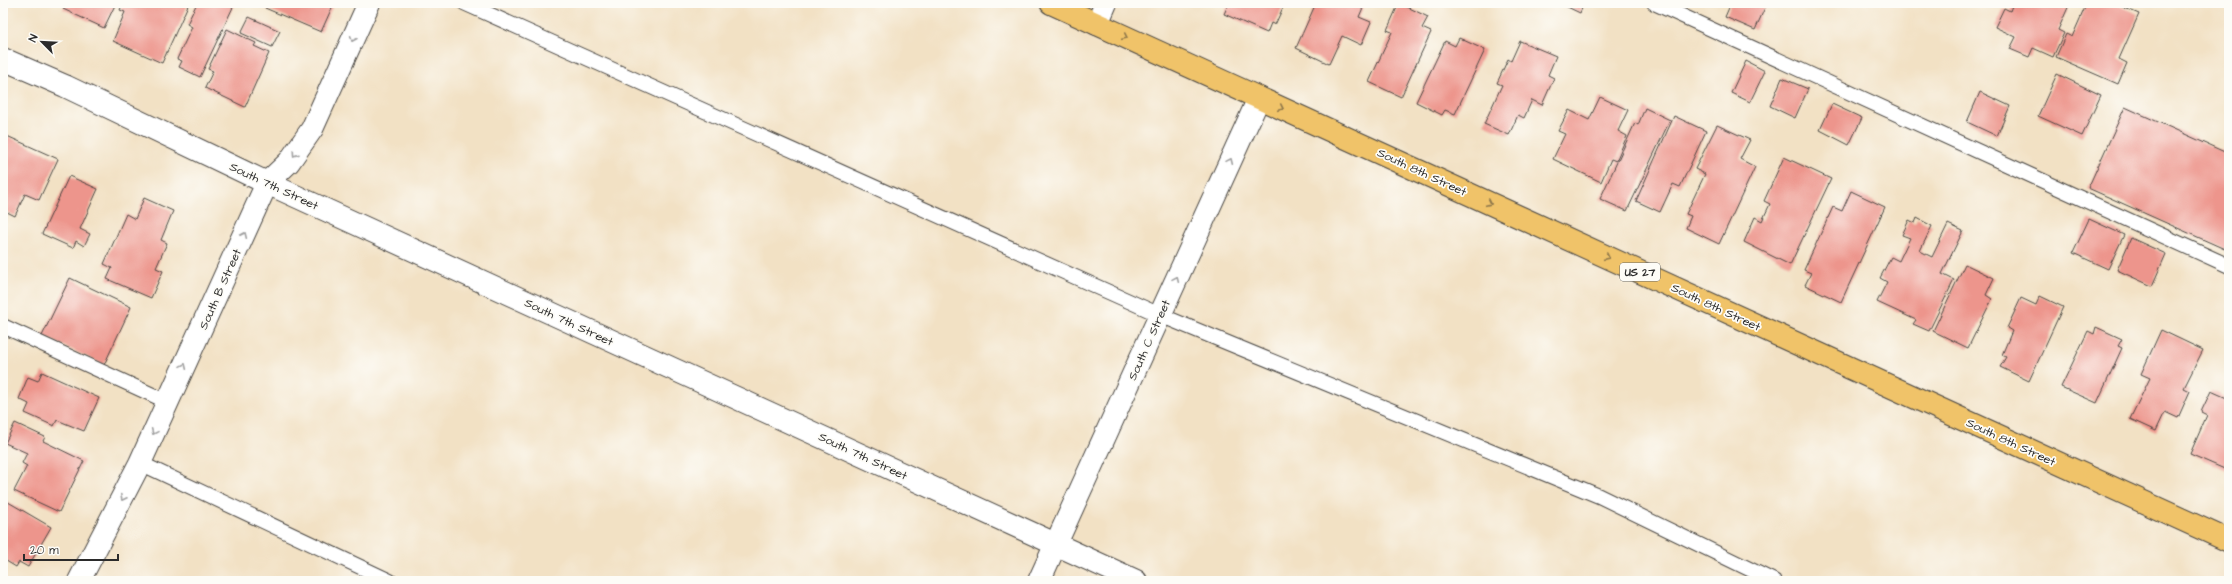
<svg xmlns="http://www.w3.org/2000/svg" width="2232" height="584" font-family="'Architects Daughter',sans-serif">
<style>
.building{fill:#ed958c}
.lines{fill:none;stroke-linecap:round;stroke-linejoin:round}
.lane-casing{stroke:#494642;stroke-width:16}
.street-casing{stroke:#494642;stroke-width:24}
.highway-casing{stroke:#494642;stroke-width:24}
.lane{stroke:#fff;stroke-width:14}
.street{stroke:#fff;stroke-width:22}
.highway{stroke:#f0c369;stroke-width:22}
.oneway{stroke:#8e774a}
.oneway2{stroke:#a0a0a0}
.labels{text-anchor:middle;stroke-width:3.5;stroke-linejoin:round;paint-order:stroke}
.shield{fill:#fdfcf7;stroke:#6a6a68;stroke-width:1}
.shield-label{font-size:11px;font-weight:bold;fill:#2b2b2b}
.street-label{font-size:12px;fill:#2b2b2b;stroke:#fdfcf7}
</style>
<rect width="100%" height="100%" fill="#fdfcf7"/>
<filter id="ink" filterUnits="userSpaceOnUse"><feTurbulence type="fractalNoise" baseFrequency=".025" numOctaves="2"/><feDisplacementMap in="SourceGraphic" scale="8" xChannelSelector="R" yChannelSelector="G"/><feConvolveMatrix kernelMatrix="1 2 1 2 8 2 1 2 1" color-interpolation-filters="sRGB"/></filter>
<filter id="wash" filterUnits="userSpaceOnUse"><feTurbulence type="fractalNoise" baseFrequency=".012" numOctaves="4" result="noise"/><feDisplacementMap in="SourceGraphic" scale="16" xChannelSelector="R" yChannelSelector="G"/><feGaussianBlur stdDeviation="0.9" result="paint"/><feColorMatrix in="noise" values="0 0 0 0 0 0 0 0 0 0 0 0 0 0 0 0 0 1.4 0 .05"/><feComposite in="paint" operator="in"/></filter>
<g filter="url(#wash)">
<rect width="100%" height="100%" fill="#f2e1c4"/>
<g id="blocks">
<path class="building" d="M 66,3 L 116,3 L 104,28 L 63,9 Z
M 123,3 L 189,3 L 162,63 L 113,41 L 125,12 L 120,10 Z
M 197,3 L 235,3 L 200,77 L 179,67 L 182,61 L 177,59 L 192,27 L 187,24 Z
M 267,3 L 334,3 L 321,32 L 265,8 Z
M 1229,3 L 1285,3 L 1275,25 L 1271,23 L 1267,33 L 1224,14 Z
M 1316,3 L 1365,3 L 1359,17 L 1371,22 L 1361,45 L 1342,36 L 1329,64 L 1296,48 Z
M 1399,3 L 1428,17 L 1422,28 L 1431,32 L 1401,97 L 1369,82 L 1392,32 L 1387,30 Z
M 1559,3 L 1584,3 L 1580,13 Z
M 1731,3 L 1767,3 L 1755,30 L 1725,17 Z
M 2013,3 L 2070,3 L 2058,30 L 2064,33 L 2053,57 L 2033,48 L 2029,57 L 2010,49 L 2016,37 L 1995,27 L 2004,8 L 2010,11 Z
M 2087,3 L 2113,3 L 2139,14 L 2119,59 L 2127,63 L 2118,84 L 2056,57 L 2066,34 L 2072,37 Z
M 249,17 L 280,31 L 272,47 L 241,33 Z
M 227,29 L 256,43 L 254,46 L 269,53 L 245,107 L 205,88 L 213,71 L 208,69 Z
M 1459,38 L 1485,50 L 1455,114 L 1445,110 L 1442,115 L 1416,102 L 1445,41 L 1455,46 Z
M 1520,41 L 1556,56 L 1548,75 L 1554,78 L 1542,105 L 1532,100 L 1524,118 L 1518,115 L 1509,135 L 1484,124 L 1502,85 L 1497,83 L 1508,59 L 1511,61 Z
M 1746,61 L 1765,71 L 1750,102 L 1731,93 Z
M 2057,74 L 2101,95 L 2082,136 L 2038,116 Z
M 1782,78 L 1808,89 L 1795,118 L 1770,106 Z
M 1980,92 L 2010,106 L 1997,136 L 1967,122 Z
M 1600,97 L 1628,110 L 1618,131 L 1627,136 L 1616,161 L 1611,159 L 1601,182 L 1553,159 L 1565,134 L 1558,131 L 1569,110 L 1589,120 Z
M 1832,104 L 1862,118 L 1849,145 L 1820,130 Z
M 2125,107 L 2229,154 L 2229,251 L 2088,188 Z
M 1645,108 L 1670,120 L 1627,211 L 1600,199 L 1635,123 L 1638,125 Z
M 1674,116 L 1706,131 L 1680,187 L 1673,184 L 1660,212 L 1636,201 Z
M 1717,125 L 1750,140 L 1740,159 L 1755,167 L 1719,244 L 1686,228 L 1691,216 L 1686,214 L 1705,174 L 1695,169 Z
M 7,136 L 58,159 L 39,200 L 25,194 L 15,216 L 3,210 L 3,145 Z
M 1784,157 L 1831,179 L 1790,265 L 1744,242 L 1755,217 L 1762,221 L 1770,204 L 1764,201 Z
M 69,176 L 98,189 L 80,229 L 90,234 L 84,246 L 76,241 L 73,248 L 42,234 Z
M 1851,191 L 1885,207 L 1841,302 L 1805,285 L 1811,273 L 1804,270 L 1833,207 L 1842,211 Z
M 144,198 L 173,211 L 161,240 L 167,243 L 156,268 L 163,271 L 151,298 L 107,279 L 112,268 L 104,264 L 126,214 L 135,219 Z
M 1917,218 L 1932,226 L 1920,251 L 1932,257 L 1948,224 L 1963,231 L 1942,274 L 1954,280 L 1929,331 L 1913,324 L 1916,320 L 1877,302 L 1887,282 L 1880,278 L 1891,257 L 1899,261 L 1910,238 L 1902,235 L 1909,220 L 1915,223 Z
M 2089,219 L 2124,235 L 2108,269 L 2073,253 Z
M 2131,238 L 2166,254 L 2152,286 L 2117,270 Z
M 1965,264 L 1994,278 L 1986,295 L 1992,299 L 1968,348 L 1933,331 Z
M 70,278 L 131,307 L 104,365 L 42,336 Z
M 2040,296 L 2063,307 L 2029,381 L 2000,367 L 2006,357 L 2002,355 L 2012,331 L 2007,328 L 2021,298 L 2036,305 Z
M 2096,327 L 2122,339 L 2118,346 L 2122,348 L 2097,403 L 2061,387 L 2088,331 L 2094,334 Z
M 2161,330 L 2203,350 L 2184,388 L 2190,391 L 2178,418 L 2165,412 L 2156,431 L 2130,419 L 2150,378 L 2141,374 Z
M 42,372 L 99,398 L 84,431 L 57,420 L 54,426 L 25,413 L 29,404 L 19,399 L 28,377 L 38,381 Z
M 2211,391 L 2229,399 L 2229,471 L 2190,454 L 2207,415 L 2201,412 Z
M 15,423 L 45,437 L 43,441 L 84,461 L 59,512 L 14,491 L 27,466 L 22,463 L 27,453 L 5,443 Z
M 3,499 L 51,527 L 28,567 L 19,562 L 16,567 L 3,559 Z"/>
</g>
</g>
<g filter="url(#ink)">
<use href="#blocks" fill-opacity="0" stroke="#494642" stroke-width="1"/>
<g class="lines">
<g class="lane-casing">
<path id="lane" d="M 464,3 L 1160,315 L 1599,496 L 1774,581
M 1654,3 L 2229,266
M 3,326 L 168,402
M 140,463 L 390,581"/>
</g>
<g class="street-casing">
<path id="street" d="M 1097,24 L 1106,3
M 3,59 L 65,86 L 267,183 L 1136,581
M 79,581 L 140,463 L 267,183 L 289,162 L 312,129 L 369,3
M 1039,581 L 1259,98"/>
</g>
<g class="highway-casing">
<path id="highway" d="M 1051,3 L 2229,541"/>
</g>
<use href="#lane" class="lane"/>
<use href="#street" class="street"/>
<use href="#highway" class="highway"/>
</g>
<defs><path id="oneway-chevron" d="M-2-3.5L2.5 0L-2 3.5" fill="none" stroke-width="1.6" stroke-linecap="round" stroke-linejoin="round"/></defs>
<g class="oneway">
<use href="#oneway-chevron" transform="translate(1125 37) rotate(25)"/>
<use href="#oneway-chevron" transform="translate(1281 108) rotate(25)"/>
<use href="#oneway-chevron" transform="translate(1489 203) rotate(25)"/>
<use href="#oneway-chevron" transform="translate(1607 257) rotate(25)"/>
</g>
<g class="oneway2">
<use href="#oneway-chevron" transform="translate(353 39) rotate(114)"/>
<use href="#oneway-chevron" transform="translate(295 154) rotate(124)"/>
<use href="#oneway-chevron" transform="translate(1230 161) rotate(-66)"/>
<use href="#oneway-chevron" transform="translate(244 235) rotate(-66)"/>
<use href="#oneway-chevron" transform="translate(1176 279) rotate(-66)"/>
<use href="#oneway-chevron" transform="translate(184 366) rotate(-66)"/>
<use href="#oneway-chevron" transform="translate(154 432) rotate(114)"/>
<use href="#oneway-chevron" transform="translate(123 498) rotate(117)"/>
</g>
</g>
<g class="labels">
<rect class="shield" x="1620" y="263" width="40" height="18" rx="3"/>
<g class="shield-label">
<text x="1640" y="276">US 27</text>
</g>
<g class="street-label">
<text transform="translate(1422 172) rotate(25)" y="4">South 8th Street</text>
<text transform="translate(274 186) rotate(25)" y="4">South 7th Street</text>
<text transform="translate(220 289) rotate(-66)" y="4">South B Street</text>
<text transform="translate(1716 307) rotate(25)" y="4">South 8th Street</text>
<text transform="translate(569 322) rotate(25)" y="4">South 7th Street</text>
<text transform="translate(1149 340) rotate(-66)" y="4">South C Street</text>
<text transform="translate(2011 442) rotate(25)" y="4">South 8th Street</text>
<text transform="translate(863 456) rotate(25)" y="4">South 7th Street</text>
</g>
</g>
<rect width="2232" height="584" fill="none" stroke="#fdfcf7" stroke-width="16"/>
<g transform="translate(42 42) rotate(294)" stroke="#fdfcf7" stroke-width="3" paint-order="stroke">
<path d="M0-3L7 15L0 10L-7 15Z" fill="#2b2b2b"/>
<text y="-6" font-size="11" font-weight="bold" text-anchor="middle" fill="#2b2b2b">N</text>
</g>
<path d="M24 554v6h94v-6" fill="none" stroke="#2b2b2b" stroke-width="2"/>
<text x="30" y="554" font-size="12" fill="#2b2b2b" stroke="#fdfcf7" stroke-width="3" paint-order="stroke">20 m</text>
</svg>
